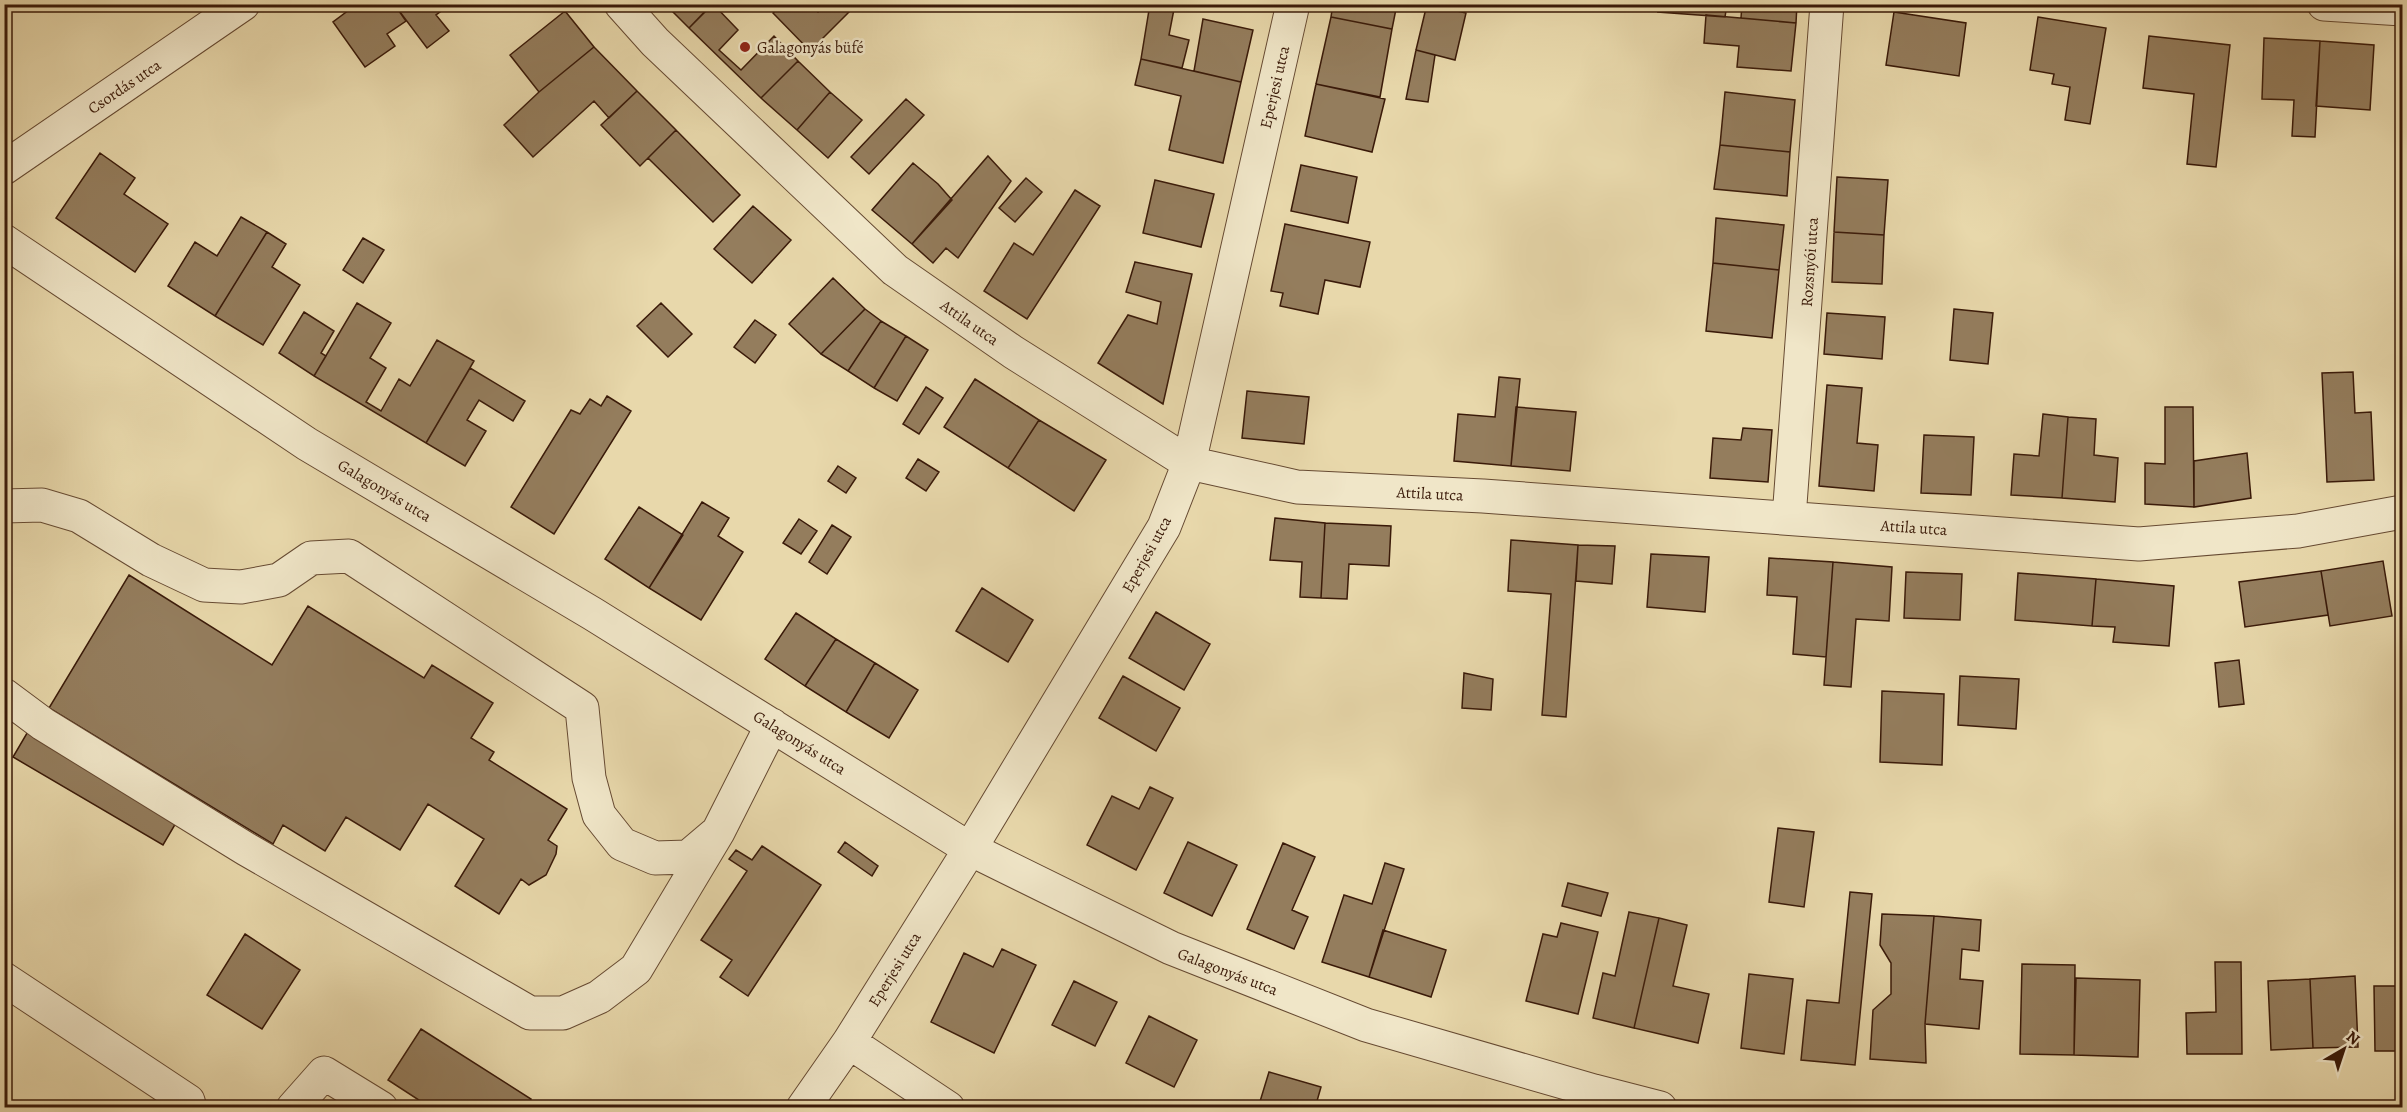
<svg xmlns="http://www.w3.org/2000/svg" width="2407" height="1112" font-family="Alegreya,serif">
<style>
.building{fill:#947d5d;stroke:#3a1a09;stroke-width:1.5}
.lines{fill:none;stroke-linecap:round;stroke-linejoin:round}
.minor-casing{stroke:#664a32;stroke-width:35}
.minor{stroke:#f0e6c8;stroke-width:33}
.poi-dot{fill:#8f2418;stroke:#f0e6c8;stroke-width:2}
.labels{text-anchor:middle;stroke-width:5;stroke-linejoin:round;paint-order:stroke}
.poi-label{font-size:16px;fill:#3a1a09;stroke:#f0e6c8;text-anchor:start}
.street-label{font-size:16px;fill:#3a1a09;stroke:#f0e6c8}
</style>
<rect width="100%" height="100%" fill="#e8d8ab"/>
<filter id="stains"><feTurbulence type="fractalNoise" baseFrequency=".00333" numOctaves="4"/><feColorMatrix values="0 0 0 0 .2 0 0 0 0 .09 0 0 0 0 .02 0 0 0 .5 -.17"/></filter>
<radialGradient id="worn" r=".72"><stop offset=".6" stop-color="#630" stop-opacity="0"/><stop offset="1" stop-color="#630" stop-opacity=".3"/></radialGradient>
<path class="building" d="M 357,4 L 394,4 L 406,21 L 387,34 L 395,46 L 365,67 L 333,22 Z
M 394,4 L 451,4 L 436,15 L 449,31 L 427,48 Z
M 665,4 L 712,4 L 689,28 Z
M 713,4 L 738,30 L 719,50 L 741,70 L 774,36 L 798,61 L 761,98 L 689,28 Z
M 782,4 L 811,4 L 818,12 L 825,4 L 857,4 L 810,51 L 773,13 Z
M 1150,4 L 1175,4 L 1169,35 L 1189,40 L 1182,68 L 1141,59 Z
M 1333,4 L 1397,4 L 1392,29 L 1331,17 Z
M 1427,4 L 1466,13 L 1455,60 L 1416,50 Z
M 1662,4 L 1727,4 L 1725,17 L 1658,12 Z
M 1742,4 L 1797,4 L 1796,23 L 1741,18 Z
M 565,11 L 594,47 L 539,92 L 510,55 Z
M 1894,12 L 1966,23 L 1959,76 L 1886,65 Z
M 1706,15 L 1796,23 L 1791,71 L 1737,67 L 1739,46 L 1704,43 Z
M 1331,17 L 1392,29 L 1380,97 L 1316,84 Z
M 2038,17 L 2106,28 L 2090,124 L 2065,120 L 2070,87 L 2052,84 L 2054,74 L 2030,70 Z
M 1203,19 L 1253,30 L 1241,82 L 1194,71 Z
M 2149,36 L 2230,45 L 2216,167 L 2187,164 L 2194,94 L 2143,88 Z
M 2264,38 L 2320,41 L 2315,137 L 2292,136 L 2294,100 L 2262,99 Z
M 2320,41 L 2374,45 L 2370,110 L 2316,106 Z
M 594,47 L 637,91 L 609,118 L 594,101 L 533,157 L 504,125 L 539,92 Z
M 1416,50 L 1435,55 L 1428,102 L 1406,99 Z
M 1141,59 L 1241,82 L 1223,163 L 1169,150 L 1181,96 L 1135,85 Z
M 798,61 L 830,92 L 797,130 L 761,98 Z
M 1316,84 L 1385,99 L 1372,152 L 1305,136 Z
M 637,91 L 676,130 L 640,166 L 601,125 Z
M 830,92 L 862,120 L 828,158 L 797,130 Z
M 1725,92 L 1795,100 L 1790,152 L 1720,145 Z
M 906,99 L 924,115 L 869,174 L 851,157 Z
M 676,130 L 740,195 L 713,222 L 648,158 Z
M 1720,145 L 1790,152 L 1787,196 L 1714,189 Z
M 100,153 L 135,178 L 124,194 L 168,224 L 135,272 L 56,218 Z
M 988,156 L 1011,181 L 958,258 L 946,248 L 933,263 L 912,244 Z
M 913,163 L 938,184 L 952,200 L 912,244 L 872,210 Z
M 1301,165 L 1357,177 L 1348,223 L 1291,211 Z
M 1837,177 L 1888,180 L 1884,235 L 1834,232 Z
M 1026,178 L 1042,192 L 1015,222 L 999,208 Z
M 1155,180 L 1214,194 L 1201,247 L 1143,233 Z
M 1075,190 L 1100,206 L 1027,319 L 984,291 L 1014,243 L 1033,255 Z
M 753,206 L 791,240 L 752,283 L 714,249 Z
M 241,217 L 267,232 L 215,316 L 168,286 L 195,242 L 217,256 Z
M 1716,218 L 1784,225 L 1779,270 L 1713,263 Z
M 1285,224 L 1370,242 L 1360,287 L 1325,280 L 1318,314 L 1280,306 L 1283,293 L 1271,291 Z
M 267,232 L 286,244 L 272,267 L 300,285 L 263,345 L 215,316 Z
M 1834,232 L 1884,235 L 1882,284 L 1832,282 Z
M 363,238 L 384,250 L 363,283 L 343,270 Z
M 1135,262 L 1192,274 L 1163,404 L 1098,363 L 1128,315 L 1157,324 L 1161,302 L 1126,292 Z
M 1713,263 L 1779,270 L 1772,338 L 1706,331 Z
M 833,278 L 865,309 L 821,354 L 789,324 Z
M 357,303 L 391,323 L 370,358 L 386,368 L 366,402 L 381,411 L 399,379 L 410,386 L 437,340 L 474,361 L 426,443 L 314,376 Z
M 661,303 L 692,334 L 668,357 L 637,326 Z
M 865,309 L 881,321 L 848,371 L 821,354 Z
M 1954,309 L 1993,313 L 1988,364 L 1950,360 Z
M 304,312 L 334,331 L 321,353 L 326,356 L 314,376 L 279,353 Z
M 1827,313 L 1885,317 L 1882,359 L 1824,354 Z
M 755,320 L 776,335 L 755,363 L 734,347 Z
M 881,321 L 906,336 L 874,388 L 848,371 Z
M 906,336 L 928,350 L 897,401 L 874,388 Z
M 470,368 L 525,401 L 513,421 L 479,400 L 467,420 L 486,431 L 465,466 L 426,443 Z
M 2353,372 L 2355,413 L 2371,412 L 2374,480 L 2327,482 L 2322,373 Z
M 1499,377 L 1520,379 L 1511,466 L 1454,461 L 1458,414 L 1495,417 Z
M 975,379 L 1039,420 L 1008,468 L 944,427 Z
M 1827,385 L 1862,388 L 1857,443 L 1878,445 L 1874,491 L 1819,486 Z
M 926,387 L 943,398 L 919,434 L 903,424 Z
M 1247,391 L 1309,397 L 1304,444 L 1242,438 Z
M 607,396 L 631,411 L 554,534 L 511,507 L 571,410 L 580,414 L 590,399 L 601,406 Z
M 1516,407 L 1576,412 L 1570,471 L 1511,466 Z
M 2165,407 L 2193,407 L 2194,507 L 2145,504 L 2145,463 L 2165,464 Z
M 2043,414 L 2068,417 L 2062,498 L 2011,495 L 2014,454 L 2039,456 Z
M 2068,417 L 2096,419 L 2094,455 L 2118,458 L 2115,502 L 2062,498 Z
M 1039,420 L 1106,460 L 1074,511 L 1008,468 Z
M 1743,428 L 1772,430 L 1768,482 L 1710,478 L 1713,438 L 1741,440 Z
M 1924,435 L 1974,437 L 1971,495 L 1921,493 Z
M 2247,453 L 2251,498 L 2194,507 L 2194,461 Z
M 918,459 L 939,472 L 926,491 L 906,478 Z
M 838,466 L 856,478 L 846,493 L 828,481 Z
M 702,502 L 729,518 L 718,536 L 743,552 L 701,620 L 649,588 Z
M 639,507 L 683,535 L 649,588 L 605,559 Z
M 1275,518 L 1325,523 L 1321,598 L 1300,597 L 1302,562 L 1270,560 Z
M 799,519 L 817,531 L 801,554 L 783,543 Z
M 1325,523 L 1391,526 L 1389,566 L 1349,564 L 1347,599 L 1321,598 Z
M 832,525 L 851,537 L 827,574 L 809,562 Z
M 1511,540 L 1578,545 L 1566,717 L 1542,715 L 1551,594 L 1508,591 Z
M 1578,545 L 1615,546 L 1612,584 L 1576,581 Z
M 1651,554 L 1709,557 L 1705,612 L 1647,607 Z
M 1769,558 L 1833,562 L 1826,657 L 1793,654 L 1797,597 L 1767,595 Z
M 2383,561 L 2392,616 L 2330,626 L 2321,571 Z
M 1833,562 L 1892,567 L 1889,621 L 1856,619 L 1851,687 L 1824,685 Z
M 2321,571 L 2328,615 L 2245,627 L 2239,582 Z
M 1906,572 L 1962,574 L 1960,620 L 1904,618 Z
M 2018,573 L 2096,579 L 2092,626 L 2015,620 Z
M 129,575 L 272,665 L 308,606 L 424,678 L 432,665 L 493,703 L 471,738 L 494,752 L 489,760 L 567,809 L 548,840 L 557,846 L 556,854 L 546,875 L 529,885 L 521,879 L 499,914 L 455,886 L 484,839 L 428,804 L 400,850 L 346,817 L 325,851 L 283,825 L 273,844 L 49,708 Z
M 2096,579 L 2174,586 L 2169,646 L 2113,642 L 2115,627 L 2092,626 Z
M 982,588 L 1033,620 L 1008,662 L 956,631 Z
M 1156,612 L 1210,644 L 1184,690 L 1129,658 Z
M 796,613 L 836,639 L 805,686 L 765,659 Z
M 836,639 L 875,663 L 846,712 L 805,686 Z
M 2239,660 L 2244,704 L 2219,707 L 2215,663 Z
M 875,663 L 918,690 L 889,738 L 846,712 Z
M 1464,673 L 1493,679 L 1491,710 L 1462,708 Z
M 1123,676 L 1180,708 L 1156,751 L 1099,718 Z
M 1960,676 L 2019,679 L 2016,729 L 1958,725 Z
M 1882,691 L 1944,694 L 1942,765 L 1880,762 Z
M 30,728 L 180,816 L 163,845 L 13,757 Z
M 1150,787 L 1173,798 L 1136,870 L 1087,845 L 1112,796 L 1139,809 Z
M 1778,828 L 1814,832 L 1804,907 L 1769,902 Z
M 845,842 L 878,866 L 872,876 L 838,852 Z
M 1188,842 L 1237,865 L 1212,916 L 1164,893 Z
M 1283,843 L 1315,857 L 1292,910 L 1308,917 L 1294,949 L 1247,929 Z
M 762,846 L 821,885 L 748,996 L 720,977 L 732,960 L 701,940 L 747,871 L 729,859 L 736,850 L 752,860 Z
M 1385,863 L 1404,869 L 1369,977 L 1322,962 L 1344,895 L 1372,904 Z
M 1568,883 L 1608,893 L 1601,916 L 1562,906 Z
M 1850,892 L 1872,894 L 1855,1065 L 1801,1060 L 1807,1000 L 1839,1003 Z
M 1629,912 L 1659,918 L 1634,1028 L 1593,1018 L 1603,973 L 1615,976 Z
M 1882,914 L 1934,916 L 1925,1024 L 1926,1063 L 1870,1059 L 1873,1010 L 1891,994 L 1891,963 L 1880,945 Z
M 1934,916 L 1981,920 L 1979,951 L 1962,949 L 1960,979 L 1983,981 L 1979,1029 L 1925,1024 Z
M 1659,918 L 1687,925 L 1673,986 L 1709,994 L 1698,1043 L 1634,1028 Z
M 1561,923 L 1598,932 L 1578,1014 L 1526,1001 L 1543,934 L 1557,937 Z
M 1383,930 L 1446,950 L 1431,997 L 1369,977 Z
M 245,934 L 300,970 L 262,1029 L 207,995 Z
M 1002,949 L 1036,965 L 994,1053 L 931,1022 L 964,953 L 993,967 Z
M 2215,962 L 2241,962 L 2242,1054 L 2187,1054 L 2186,1013 L 2216,1012 Z
M 2022,964 L 2075,965 L 2074,1055 L 2020,1054 Z
M 1749,974 L 1793,979 L 1784,1054 L 1741,1048 Z
M 2355,976 L 2358,1047 L 2313,1048 L 2310,979 Z
M 2076,978 L 2140,980 L 2138,1057 L 2074,1055 Z
M 2310,979 L 2313,1048 L 2271,1050 L 2268,981 Z
M 1074,981 L 1117,1002 L 1095,1046 L 1052,1025 Z
M 2374,986 L 2402,986 L 2402,1051 L 2375,1051 Z
M 1149,1016 L 1197,1040 L 1174,1087 L 1126,1063 Z
M 421,1029 L 531,1099 L 526,1108 L 431,1108 L 388,1080 Z
M 1269,1072 L 1321,1087 L 1315,1108 L 1258,1108 Z"/>
<g class="lines">
<g class="minor-casing">
<path id="minor" d="M 621,4 L 655,42 L 895,270 L 1013,352 L 1189,463 L 1297,487 L 1483,496 L 2139,544 L 2298,531 L 2402,512
M 2324,4 L 2402,9
M 4,168 L 243,4
M 4,241 L 307,444 L 593,614 L 970,849 L 1171,948 L 1366,1025 L 1594,1091 L 1660,1108
M 4,506 L 42,505 L 79,516 L 151,560 L 204,585 L 241,587 L 279,580 L 311,558 L 349,556 L 582,708 L 589,778 L 599,815 L 622,844 L 655,858 L 688,857 L 714,835
M 1789,518 L 1827,4
M 4,695 L 43,724 L 246,849 L 530,1013 L 563,1013 L 599,997 L 636,969 L 718,832 L 772,725
M 4,979 L 188,1101 L 190,1108
M 849,1042 L 948,1108
M 293,1108 L 324,1073 L 381,1108
M 803,1108 L 849,1042 L 970,849 L 1164,527 L 1189,463 L 1293,4"/>
</g>
<use href="#minor" class="minor"/>
</g>
<circle class="poi-dot" cx="745" cy="47" r="6"/>
<g class="labels">
<g class="poi-label">
<text x="757" y="53">Galagonyás büfé</text>
</g>
<g class="street-label">
<text transform="translate(124 86) rotate(-34)" y="6">Csordás utca</text>
<text transform="translate(1274 87) rotate(-77)" y="6">Eperjesi utca</text>
<text transform="translate(1809 262) rotate(-86)" y="6">Rozsnyói utca</text>
<text transform="translate(970 322) rotate(35)" y="6">Attila utca</text>
<text transform="translate(385 490) rotate(31)" y="6">Galagonyás utca</text>
<text transform="translate(1430 493) rotate(3)" y="6">Attila utca</text>
<text transform="translate(1914 527) rotate(4)" y="6">Attila utca</text>
<text transform="translate(1146 554) rotate(-61)" y="6">Eperjesi utca</text>
<text transform="translate(800 742) rotate(32)" y="6">Galagonyás utca</text>
<text transform="translate(894 969) rotate(-58)" y="6">Eperjesi utca</text>
<text transform="translate(1228 971) rotate(21)" y="6">Galagonyás utca</text>
</g>
</g>
<rect width="2407" height="1112" fill="none" stroke="#e8d8ab" stroke-width="24"/>
<rect x="6" y="6" width="2395" height="1100" fill="none" stroke="#3a1a09" stroke-width="3"/>
<rect x="12" y="12" width="2383" height="1088" fill="none" stroke="#3a1a09" stroke-width="1.5"/>
<g transform="translate(2344 1049) rotate(39)" stroke="#f0e6c8" stroke-width="4.5" paint-order="stroke">
<path d="M0-4.5L10 22L0 15L-10 22Z" fill="#3a1a09"/>
<text y="-9" font-size="16" font-weight="bold" text-anchor="middle" fill="#3a1a09">N</text>
</g>
<rect width="100%" height="100%" filter="url(#stains)"/>
<rect width="100%" height="100%" fill="url(#worn)"/>
</svg>
